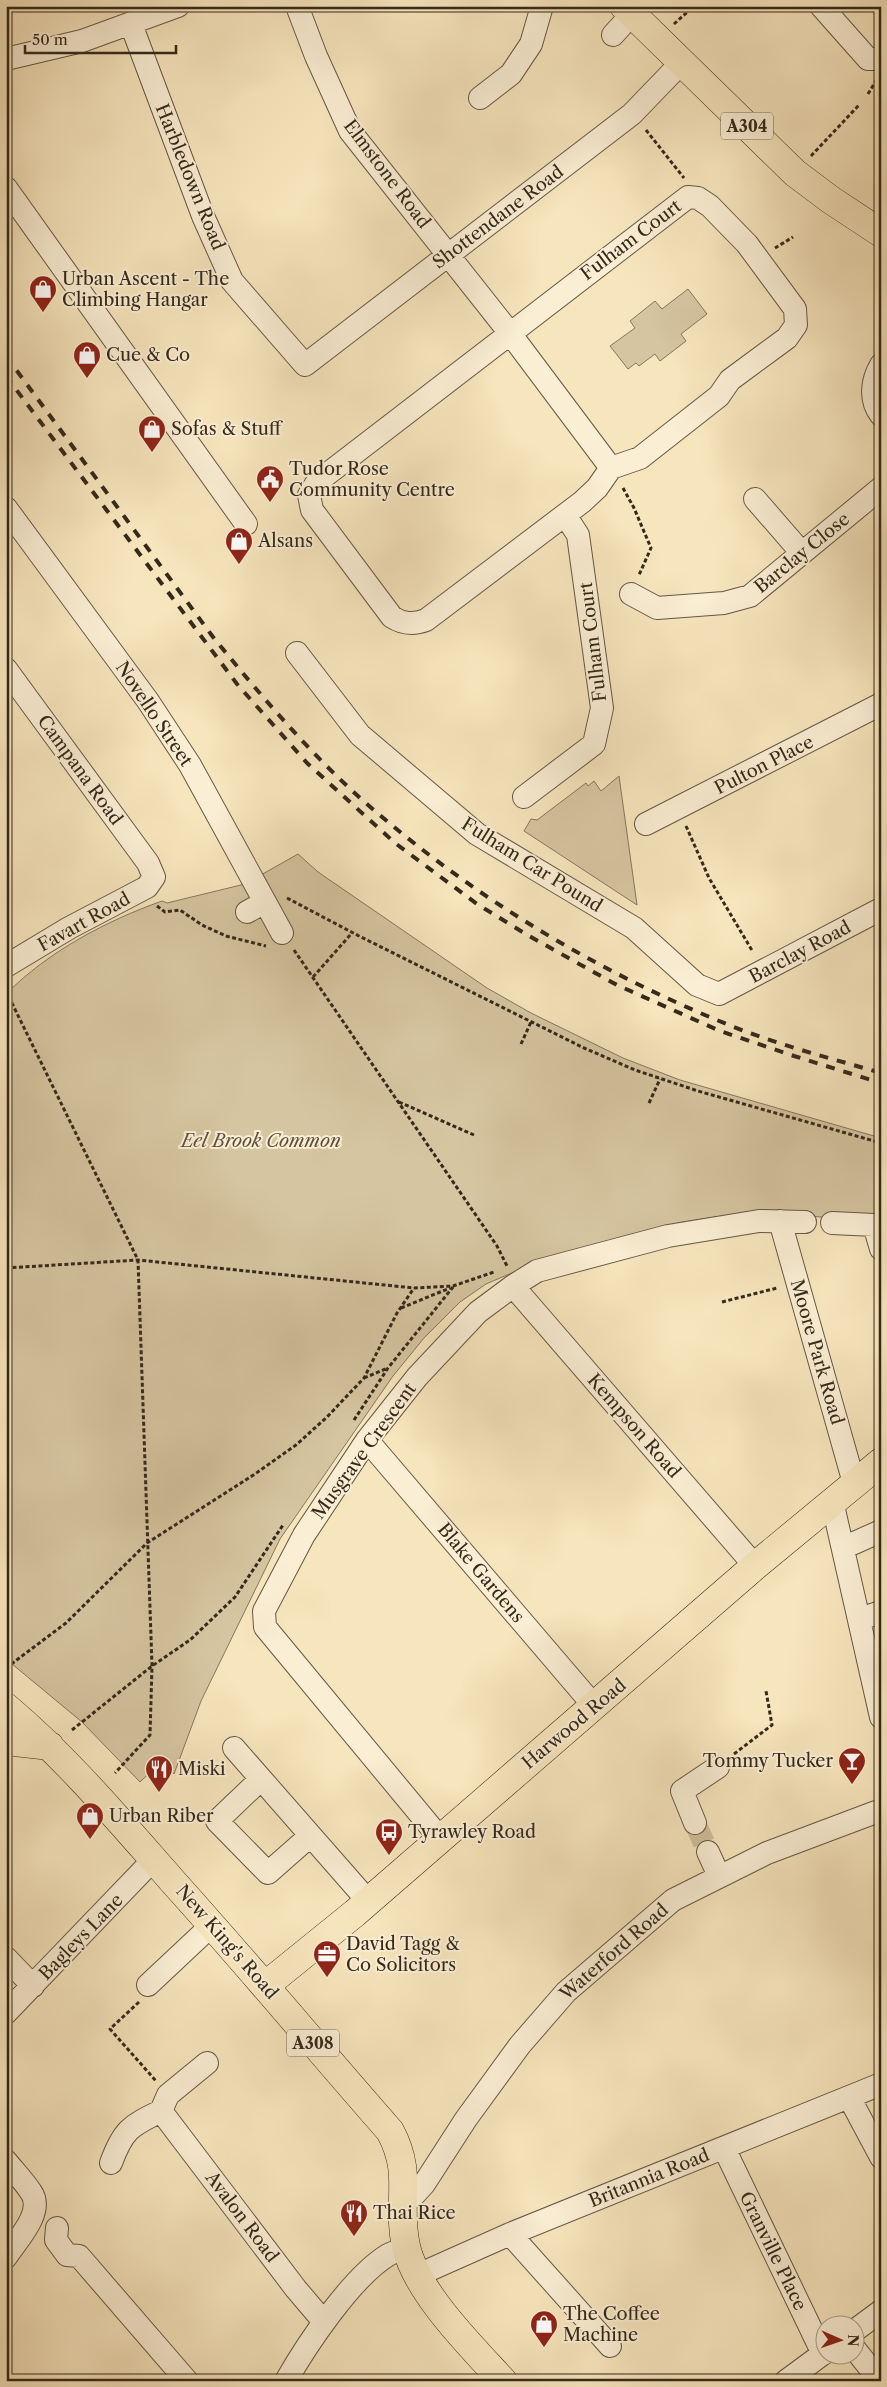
<svg xmlns="http://www.w3.org/2000/svg" width="887" height="2387" font-family="'Libre Caslon Text',serif">
<style>
.park{fill:#d6c5a1;stroke:#85775e}
.lines{fill:none;stroke-linecap:round;stroke-linejoin:round}
.minor-tunnel{stroke:#d0bf9d;stroke-width:22;stroke-dasharray:22 11;stroke-linecap:butt}
.minor-casing{stroke:#655844;stroke-width:24}
.major-casing{stroke:#34291b;stroke-width:29}
.path{stroke:#34291b;stroke-width:3;stroke-dasharray:4 2.5;stroke-linecap:butt}
.minor{stroke:#faeed4;stroke-width:22}
.major{stroke:#f7e5bd;stroke-width:28}
.rail{stroke:#34291b;stroke-width:4;stroke-dasharray:9 9;stroke-linecap:butt}
.labels{text-anchor:middle;stroke-width:4;stroke-linejoin:round;paint-order:stroke}
.shield{fill:#faeed4;stroke:#6f6452;stroke-width:1}
.shield-label{font-size:16px;font-weight:bold;fill:#34291b}
.street-label{font-size:18px;fill:#34291b;stroke:#faeed4}
.poi-label{font-size:18px;fill:#34291b;stroke:#faeed4;text-anchor:start}
.park-label{font-size:18px;font-style:italic;fill:#5c503c;stroke:#faeed4}
</style>
<rect width="100%" height="100%" fill="#f7e5bd"/>
<filter id="stains"><feTurbulence type="fractalNoise" baseFrequency=".004" numOctaves="4"/><feColorMatrix values="0 0 0 0 .2 0 0 0 0 .09 0 0 0 0 .02 0 0 0 .5 -.17"/></filter>
<radialGradient id="worn" r=".72"><stop offset=".6" stop-color="#630" stop-opacity="0"/><stop offset="1" stop-color="#630" stop-opacity=".3"/></radialGradient>
<path class="park" d="M 688,289 L 707,314 L 681,334 L 686,341 L 660,361 L 655,354 L 639,366 L 636,363 L 628,369 L 610,346 L 635,328 L 630,321 L 655,301 L 662,309 Z
M 619,776 L 637,905 L 524,831 L 531,819 L 537,820 L 586,783 L 588,786 L 594,781 L 601,791 Z
M 298,854 L 318,872 L 487,988 L 531,1013 L 623,1058 L 680,1080 L 881,1138 L 881,1218 L 843,1219 L 754,1211 L 683,1222 L 629,1235 L 535,1263 L 486,1284 L 460,1302 L 424,1338 L 393,1376 L 280,1539 L 201,1701 L 174,1774 L 162,1761 L 140,1782 L 82,1722 L 6,1659 L 6,994 C 49,951 106,921 162,901 L 167,903 L 245,884 Z"/>
<g class="lines">
<path class="minor-tunnel" d="M 695,1823 L 708,1852"/>
<g class="minor-casing">
<path id="minor" d="M 297,6 L 316,56 L 350,131 L 509,332 L 611,468 L 640,458 L 719,396 L 730,380 L 787,338 L 796,325 L 795,309 L 747,244 L 710,206 L 698,198 L 688,197 L 317,482 L 309,495 L 312,510 L 392,617 C 403,624 413,625 426,620 L 582,502 L 597,488 L 611,468
M 821,6 L 868,59 L 881,59
M 131,24 L 203,216 L 232,281 L 305,365 L 632,114 L 683,61
M 613,35 L 632,14
M 6,59 L 82,41 L 178,6
M 480,98 L 511,74 L 531,44 L 542,6
M 6,188 L 246,524
M 881,365 C 872,380 869,400 881,415
M 755,499 L 801,552
M 6,508 L 148,701 L 190,765 L 282,933
M 631,594 L 657,608 L 724,603 L 750,596 L 881,488
M 297,653 L 360,735 L 477,834 L 634,928 L 697,985 L 719,994 L 881,909
M 6,669 L 148,863 L 154,877 L 147,887 L 69,928 L 6,966
M 524,797 L 594,744 L 602,708 L 578,535 L 565,515
M 646,824 L 881,704
M 247,912 L 265,902
M 780,1221 L 854,1483
M 832,1223 L 874,1225 L 881,1249
M 513,1286 L 755,1566
M 367,1440 L 595,1707
M 832,1501 L 881,1717
M 843,1548 L 881,1531
M 860,1619 L 881,1612
M 234,1748 L 368,1901
M 261,1779 L 217,1821 L 268,1873 L 310,1836
M 695,1823 L 682,1791 L 718,1767
M 439,1837 L 265,1627 L 264,1611 L 304,1535 L 367,1440 L 417,1377 L 478,1312 L 513,1286 L 537,1271 L 668,1236 L 759,1221 L 805,1222
M 708,1852 L 719,1876
M 6,1958 L 33,1986
M 148,1985 L 213,1924
M 6,2013 L 154,1859
M 849,2097 L 881,2157
M 161,2111 L 296,2289 L 324,2322
M 724,2148 L 823,2354
M 6,2161 C 14,2171 24,2181 31,2192 C 45,2212 17,2240 6,2257
M 111,2163 C 123,2130 130,2126 161,2111 L 168,2095 L 207,2063
M 403,2203 L 414,2195 L 424,2184 L 466,2119 L 520,2045 L 566,1992 L 673,1900 L 767,1853 L 876,1812
M 57,2228 L 56,2240 L 67,2255 L 79,2256 L 187,2381
M 510,2234 L 610,2346
M 418,2275 L 510,2234 L 881,2084
M 854,2331 L 881,2311
M 854,2348 L 880,2381
M 286,2381 C 307,2344 352,2277 388,2255 C 393,2252 401,2250 406,2248
M 786,2381 L 824,2353"/>
</g>
<g class="major-casing">
<path id="major" d="M 624,6 L 795,173 L 831,200 L 881,233
M 6,1707 C 69,1760 122,1824 176,1885 C 249,1966 318,2049 390,2131 C 414,2175 396,2202 406,2246 C 416,2292 472,2347 503,2381
M 6,1741 L 50,1746
M 266,1985 L 355,1913 L 755,1566 L 881,1462"/>
</g>
<path class="path" d="M 674,24 L 694,6
M 868,94 L 877,79
M 646,130 L 684,178
M 811,156 L 859,105
M 775,248 L 793,237
M 623,488 L 634,508 L 651,548 L 639,575
M 686,826 L 709,878 L 753,952
M 287,898 L 359,936 L 584,1048 L 635,1070 L 698,1091 L 881,1143
M 157,906 L 165,912 L 180,910 L 202,925 L 226,936 L 266,946
M 294,950 L 497,1246 L 507,1266
M 313,977 L 352,933
M 6,991 L 138,1260 L 152,1666 L 150,1735 L 115,1773
M 521,1044 L 531,1022
M 399,1102 L 474,1135
M 649,1103 L 660,1079
M 6,1268 L 138,1260 L 414,1288 L 453,1286 L 494,1272
M 722,1302 L 777,1288
M 401,1308 L 450,1288
M 364,1378 L 388,1368
M 354,1420 L 388,1368 L 453,1287
M 6,1668 L 66,1623 L 147,1543 L 255,1474 L 296,1445 L 327,1417 L 364,1378 L 397,1313 L 414,1288
M 72,1730 L 152,1666 L 190,1640 L 235,1597 L 283,1525
M 734,1754 L 772,1725 L 766,1691
M 139,2002 L 110,2029 L 156,2081"/>
<use href="#minor" class="minor"/>
<use href="#major" class="major"/>
<path class="rail" d="M 6,356 L 213,637 C 258,692 305,748 359,797 C 468,894 593,970 729,1025 C 778,1045 830,1058 881,1073
M 6,376 L 237,684 L 307,763 L 395,843 L 477,904 L 529,936 L 617,985 L 720,1031 L 794,1056 L 881,1083"/>
</g>
<defs>
<g id="shop-pin" transform="scale(1.4375)"><path d="M0 17L-7.5 6A9.5 9.5 0 1 1 7.5 6Z" fill="#8f2418" stroke="#faeed4"/><path d="M-5-2.5h2.3a2.7 3.5 0 0 1 5.4 0H5L5.5 6h-11ZM-1.5-2.5h3a1.5 2.3 0 0 0-3 0Z" fill="#fff"/></g>
<g id="civic-pin" transform="scale(1.4375)"><path d="M0 17L-7.5 6A9.5 9.5 0 1 1 7.5 6Z" fill="#8f2418" stroke="#faeed4"/><path d="M-.6-6.5H3V-4.5H.6V-3L4-1V1h2V6H-6V1h2V-1L-.6-3ZM-1.2 2.5V6h2.4V2.5Z" fill="#fff"/></g>
<g id="bar-pin" transform="scale(1.4375)"><path d="M0 17L-7.5 6A9.5 9.5 0 1 1 7.5 6Z" fill="#8f2418" stroke="#faeed4"/><path d="M-6-5H6L.8 .8V4.5H3.5V6h-7V4.5H-.8V.8Z" fill="#fff"/></g>
<g id="restaurant-pin" transform="scale(1.4375)"><path d="M0 17L-7.5 6A9.5 9.5 0 1 1 7.5 6Z" fill="#8f2418" stroke="#faeed4"/><path d="M-5-6h1v4h1v-4h1v4h1v-4h1v5L-1.5 .5V6h-2V.5L-5-1ZM5-6V6H3V1.5H1.5Q1.5-4 5-6Z" fill="#fff"/></g>
<g id="bus-pin" transform="scale(1.4375)"><path d="M0 17L-7.5 6A9.5 9.5 0 1 1 7.5 6Z" fill="#8f2418" stroke="#faeed4"/><path d="M-5-6H5V4H4V6H2V4H-2V6H-4V4H-5ZM-3.5-4V0h7V-4ZM-3.5 1.2v1.5H-2V1.2ZM2 1.2v1.5H3.5V1.2Z" fill="#fff"/></g>
<g id="office-pin" transform="scale(1.4375)"><path d="M0 17L-7.5 6A9.5 9.5 0 1 1 7.5 6Z" fill="#8f2418" stroke="#faeed4"/><path d="M-6-3h4V-5.5h4V-3h4V5H-6ZM-1-4.5V-3h2v-1.5ZM-6 0V1H6V0Z" fill="#fff"/></g>
</defs>
<g fill-rule="evenodd">
<use href="#shop-pin" x="43" y="289"/>
<use href="#shop-pin" x="87" y="355"/>
<use href="#shop-pin" x="152" y="429"/>
<use href="#civic-pin" x="270" y="479"/>
<use href="#shop-pin" x="239" y="541"/>
<use href="#bar-pin" x="852" y="1761"/>
<use href="#restaurant-pin" x="159" y="1769"/>
<use href="#shop-pin" x="90" y="1816"/>
<use href="#bus-pin" x="389" y="1832"/>
<use href="#office-pin" x="327" y="1954"/>
<use href="#restaurant-pin" x="354" y="2213"/>
<use href="#shop-pin" x="544" y="2324"/>
</g>
<g class="labels">
<g class="shield">
<rect x="721" y="112.5" width="52" height="27" rx="4"/>
<rect x="287" y="2029.5" width="52" height="27" rx="4"/>
</g>
<g class="shield-label">
<text x="747" y="132">A304</text>
<text x="313" y="2049">A308</text>
</g>
<g class="street-label">
<text transform="translate(387 174) rotate(53)" y="6">Elmstone Road</text>
<text transform="translate(190 177) rotate(68)" y="6">Harbledown Road</text>
<text transform="translate(498 217) rotate(-37)" y="6">Shottendane Road</text>
<text transform="translate(631 240) rotate(-37)" y="6">Fulham Court</text>
<text transform="translate(802 553) rotate(-39)" y="6">Barclay Close</text>
<text transform="translate(593 642) rotate(-97)" y="6">Fulham Court</text>
<text transform="translate(154 714) rotate(56)" y="6">Novello Street</text>
<text transform="translate(764 765) rotate(-27)" y="6">Pulton Place</text>
<text transform="translate(80 770) rotate(54)" y="6">Campana Road</text>
<text transform="translate(532 865) rotate(32)" y="6">Fulham Car Pound</text>
<text transform="translate(84 922) rotate(-29)" y="6">Favart Road</text>
<text transform="translate(800 952) rotate(-28)" y="6">Barclay Road</text>
<text transform="translate(817 1352) rotate(74)" y="6">Moore Park Road</text>
<text transform="translate(634 1426) rotate(49)" y="6">Kempson Road</text>
<text transform="translate(364 1451) rotate(-54)" y="6">Musgrave Crescent</text>
<text transform="translate(481 1573) rotate(50)" y="6">Blake Gardens</text>
<text transform="translate(574 1724) rotate(-40)" y="6">Harwood Road</text>
<text transform="translate(81 1937) rotate(-46)" y="6">Bagleys Lane</text>
<text transform="translate(227 1942) rotate(49)" y="6">New King's Road</text>
<text transform="translate(614 1952) rotate(-41)" y="6">Waterford Road</text>
<text transform="translate(649 2178) rotate(-22)" y="6">Britannia Road</text>
<text transform="translate(242 2217) rotate(53)" y="6">Avalon Road</text>
<text transform="translate(773 2251) rotate(64)" y="6">Granville Place</text>
</g>
<g class="poi-label">
<text x="62" y="285">Urban Ascent - The<tspan x="62" dy="21">Climbing Hangar</tspan></text>
<text x="106" y="361">Cue &amp; Co</text>
<text x="171" y="435">Sofas &amp; Stuff</text>
<text x="289" y="475">Tudor Rose<tspan x="289" dy="21">Community Centre</tspan></text>
<text x="258" y="547">Alsans</text>
<text x="833" y="1767" text-anchor="end">Tommy Tucker</text>
<text x="178" y="1775">Miski</text>
<text x="109" y="1822">Urban Riber</text>
<text x="408" y="1838">Tyrawley Road</text>
<text x="346" y="1950">David Tagg &amp;<tspan x="346" dy="21">Co Solicitors</tspan></text>
<text x="373" y="2219">Thai Rice</text>
<text x="563" y="2320">The Coffee<tspan x="563" dy="21">Machine</tspan></text>
</g>
<g class="park-label">
<text x="261" y="1147">Eel Brook Common</text>
</g>
</g>
<rect width="887" height="2387" fill="none" stroke="#f7e5bd" stroke-width="25"/>
<rect x="8" y="8" width="872" height="2372" fill="none" stroke="#34291b" stroke-width="2.5"/>
<rect x="12" y="12" width="862" height="2362" fill="none" stroke="#34291b"/>
<g transform="translate(840 2340) rotate(92)"><circle r="24" fill="#faeed4" stroke="#ab9f8a"/>
<path d="M0-4L9 19L0 12L-9 19Z" fill="#8f2418"/>
<text y="-8" font-size="14" font-weight="bold" text-anchor="middle" fill="#34291b">N</text>
</g>
<path d="M25 45v8h151v-8" fill="none" stroke="#34291b" stroke-width="2.5"/>
<text x="32" y="45" font-size="15" fill="#34291b" stroke="#faeed4" stroke-width="4" paint-order="stroke">50 m</text>
<rect width="100%" height="100%" filter="url(#stains)"/>
<rect width="100%" height="100%" fill="url(#worn)"/>
</svg>
